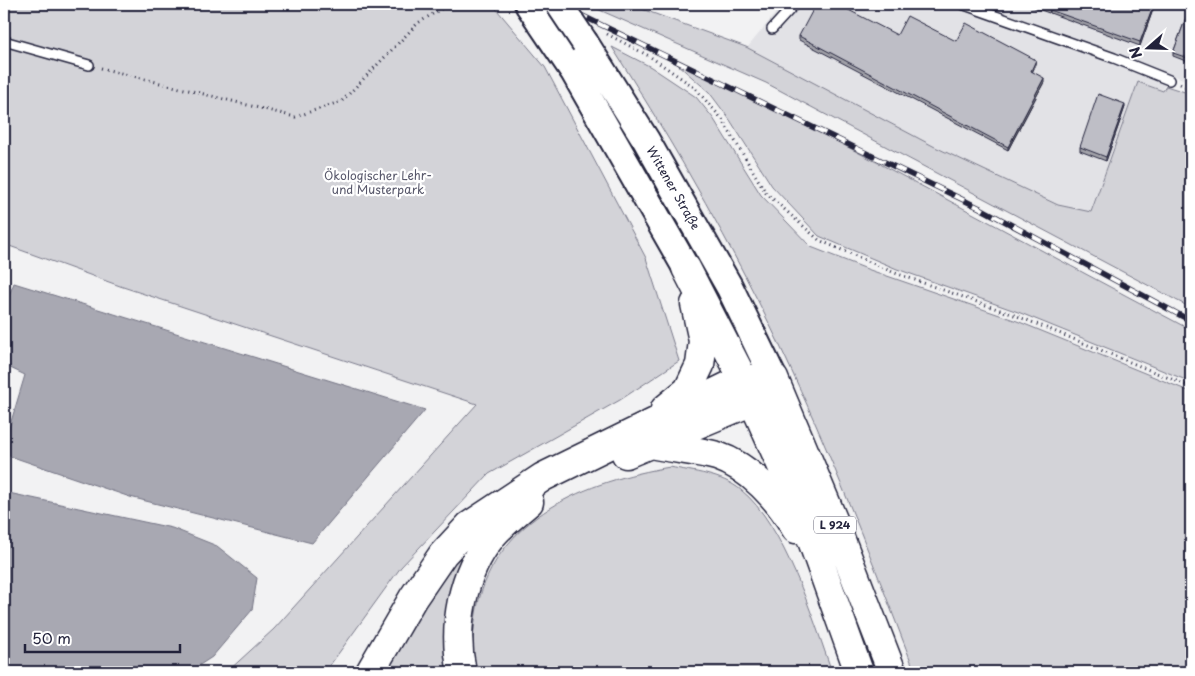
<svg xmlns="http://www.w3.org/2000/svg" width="1195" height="676" font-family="'Playpen Sans',sans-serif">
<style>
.built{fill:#e2e2e6}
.green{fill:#d3d3d8;stroke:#7a7a8a}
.water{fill:#a8a8b2;stroke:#727282}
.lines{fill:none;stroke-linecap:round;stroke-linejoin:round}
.lane-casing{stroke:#22223b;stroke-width:12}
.secondary-casing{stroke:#22223b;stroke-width:30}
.highway-casing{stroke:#22223b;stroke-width:31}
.path{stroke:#22223b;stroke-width:3;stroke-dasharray:1 4;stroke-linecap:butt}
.lane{stroke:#fff;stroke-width:9}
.secondary{stroke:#fff;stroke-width:26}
.highway{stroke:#fff;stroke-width:28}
.rail-casing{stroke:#22223b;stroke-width:5.5}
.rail{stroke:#fff;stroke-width:4;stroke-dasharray:11;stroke-linecap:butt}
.secondary-bridge-casing{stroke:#22223b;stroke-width:30;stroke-linecap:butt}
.secondary-bridge{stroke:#fff;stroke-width:26}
.wall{fill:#a3a3aa;stroke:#22223b}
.shaded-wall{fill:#85858b;stroke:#22223b}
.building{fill:#bebec6;stroke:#22223b}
.labels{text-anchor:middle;stroke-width:4.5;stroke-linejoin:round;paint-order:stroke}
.shield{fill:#fff;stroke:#646476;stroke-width:1}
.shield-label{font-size:11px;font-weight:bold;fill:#22223b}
.park-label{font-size:12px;fill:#57576a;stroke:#fff}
.street-label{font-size:12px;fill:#22223b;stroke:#fff}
</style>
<rect width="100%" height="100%" fill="#f2f2f3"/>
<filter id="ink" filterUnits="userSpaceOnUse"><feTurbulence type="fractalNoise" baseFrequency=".02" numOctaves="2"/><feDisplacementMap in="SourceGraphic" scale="10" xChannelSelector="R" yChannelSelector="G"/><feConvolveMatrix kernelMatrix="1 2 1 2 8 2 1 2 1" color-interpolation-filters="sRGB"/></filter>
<g filter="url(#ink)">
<path class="built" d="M 783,4 L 1191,4 L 1191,82 L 1170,74 L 1162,90 L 1138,82 L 1090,212 L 1058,205 L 935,147 L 747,48 Z"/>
<path class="green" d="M 4,4 L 492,4 L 545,67 L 646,258 L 679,361 L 620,400 L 489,474 L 401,567 L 325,672 L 227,672 L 274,629 L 477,404 L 120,286 L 4,244 Z
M 592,4 L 628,4 L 746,47 L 935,147 L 1058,205 L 1091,212 L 1138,82 L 1163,91 L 1166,86 L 1191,94 L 1191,308 L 766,83 L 595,8 Z
M 612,47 L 651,67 L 696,97 L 713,118 L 761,195 L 811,247 L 867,269 L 1017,321 L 1191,392 L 1191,672 L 915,672 C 867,546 818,420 757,299 C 713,212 664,129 612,47 Z
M 669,57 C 846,142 1018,239 1191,330 L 1191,382 L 1018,312 L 897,269 L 819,236 L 772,186 L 730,120 L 709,92 Z
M 670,467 C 694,472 721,474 741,490 C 784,524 814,621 832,672 L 477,672 C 471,652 473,629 477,608 C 497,516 587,481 670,467 Z
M 500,518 L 455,672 L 375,672 L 445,563 Z"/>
<path class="water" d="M 14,283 L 425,410 L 312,543 L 130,497 L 4,454 L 4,445 L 25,375 L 4,365 L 4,307 Z
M 4,492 L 172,528 L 217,546 L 257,578 L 252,610 L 212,657 L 189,672 L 35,672 L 4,669 Z"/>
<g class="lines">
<g class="lane-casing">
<path id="lane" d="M 962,4 L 1114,58 L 1169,80
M 772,29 L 795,4
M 4,41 L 89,65"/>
</g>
<g class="secondary-casing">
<path id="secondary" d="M 528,4 L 574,72 L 686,268
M 585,43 L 646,140 L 730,288 L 774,379"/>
</g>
<g class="highway-casing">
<path id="highway" d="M 686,268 L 743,379 L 800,507 L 859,672
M 774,379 L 834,522 L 892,672
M 665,409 L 688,390 L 700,365 L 703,341 L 695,304
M 651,444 C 673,449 696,450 717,456 C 750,467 779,499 796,529
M 626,454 L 753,401 L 774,379
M 370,672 L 413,598 L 443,554 L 469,526 L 543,477 L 743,379 L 774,379
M 462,672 C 452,627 462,573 492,536 C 502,524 517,512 529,502"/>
</g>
<path class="path" d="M 607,34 L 649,56 L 694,87 L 722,119 L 766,193 L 819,240 L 895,273 L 1017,316 L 1191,387
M 101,68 L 295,117 L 342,101 L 418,23 L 449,4
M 1180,84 L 1191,89"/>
<use href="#lane" class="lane"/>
<use href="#secondary" class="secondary"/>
<use href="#highway" class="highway"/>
<g class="rail-casing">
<path id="rail" d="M 558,4 L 980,208 L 1191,321"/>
</g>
<use href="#rail" class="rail"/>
<g class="secondary-bridge-casing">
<path id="secondary-bridge" d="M 559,4 L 585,43"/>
</g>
<use href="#secondary-bridge" class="secondary-bridge"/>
</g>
<path class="wall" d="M 1024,4 L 1052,4 L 1049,13 Z
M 1155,4 L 1140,46 L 1050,13 L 1050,10 Z
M 1191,4 L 1191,63 L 1173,56 L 1173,53 Z
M 799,36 L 956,41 L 1036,64 L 1032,72 L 1044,82 L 1008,150 L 799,40 Z
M 1125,107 L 1106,161 L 1080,151 L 1080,147 Z"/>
<path class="shaded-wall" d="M 1154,4 L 1155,4 L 1140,46 L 1140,42 Z
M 1036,60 L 1036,64 L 1031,75 L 1031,71 Z
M 1044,78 L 1044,82 L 1008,150 L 1008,147 Z
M 1125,104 L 1125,107 L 1106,161 L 1106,157 Z"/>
<path class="building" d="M 816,4 L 837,4 L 897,35 L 907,16 L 956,41 L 966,23 L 1036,60 L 1031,71 L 1044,78 L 1008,147 L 799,36 Z
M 1034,4 L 1050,4 L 1049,9 Z
M 1052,4 L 1154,4 L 1140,42 L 1050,10 Z
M 1191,4 L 1191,59 L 1173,53 Z
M 1098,94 L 1125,104 L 1106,157 L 1080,147 Z"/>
</g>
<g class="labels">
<rect class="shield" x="814" y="516.5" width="42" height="17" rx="4"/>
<g class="shield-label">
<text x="835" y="529">L 924</text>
</g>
<g class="park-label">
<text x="378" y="180">Ökologischer Lehr-<tspan x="378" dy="14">und Musterpark</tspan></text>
</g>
<g class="street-label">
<text transform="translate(673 188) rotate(60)" y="4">Wittener Straße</text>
</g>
</g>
<rect width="1195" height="676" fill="none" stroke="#fff" stroke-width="20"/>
<rect x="10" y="10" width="1175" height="656" fill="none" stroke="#22223b" stroke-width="2" filter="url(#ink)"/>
<g transform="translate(1148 48) rotate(250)" stroke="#ffffff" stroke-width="4" paint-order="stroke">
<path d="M0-4L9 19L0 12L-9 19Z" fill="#22223b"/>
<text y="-8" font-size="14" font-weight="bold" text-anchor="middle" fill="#22223b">N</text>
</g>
<path d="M25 644v8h155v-8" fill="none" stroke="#22223b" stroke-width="2.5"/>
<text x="32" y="644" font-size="15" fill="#22223b" stroke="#ffffff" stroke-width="4" paint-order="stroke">50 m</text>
</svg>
